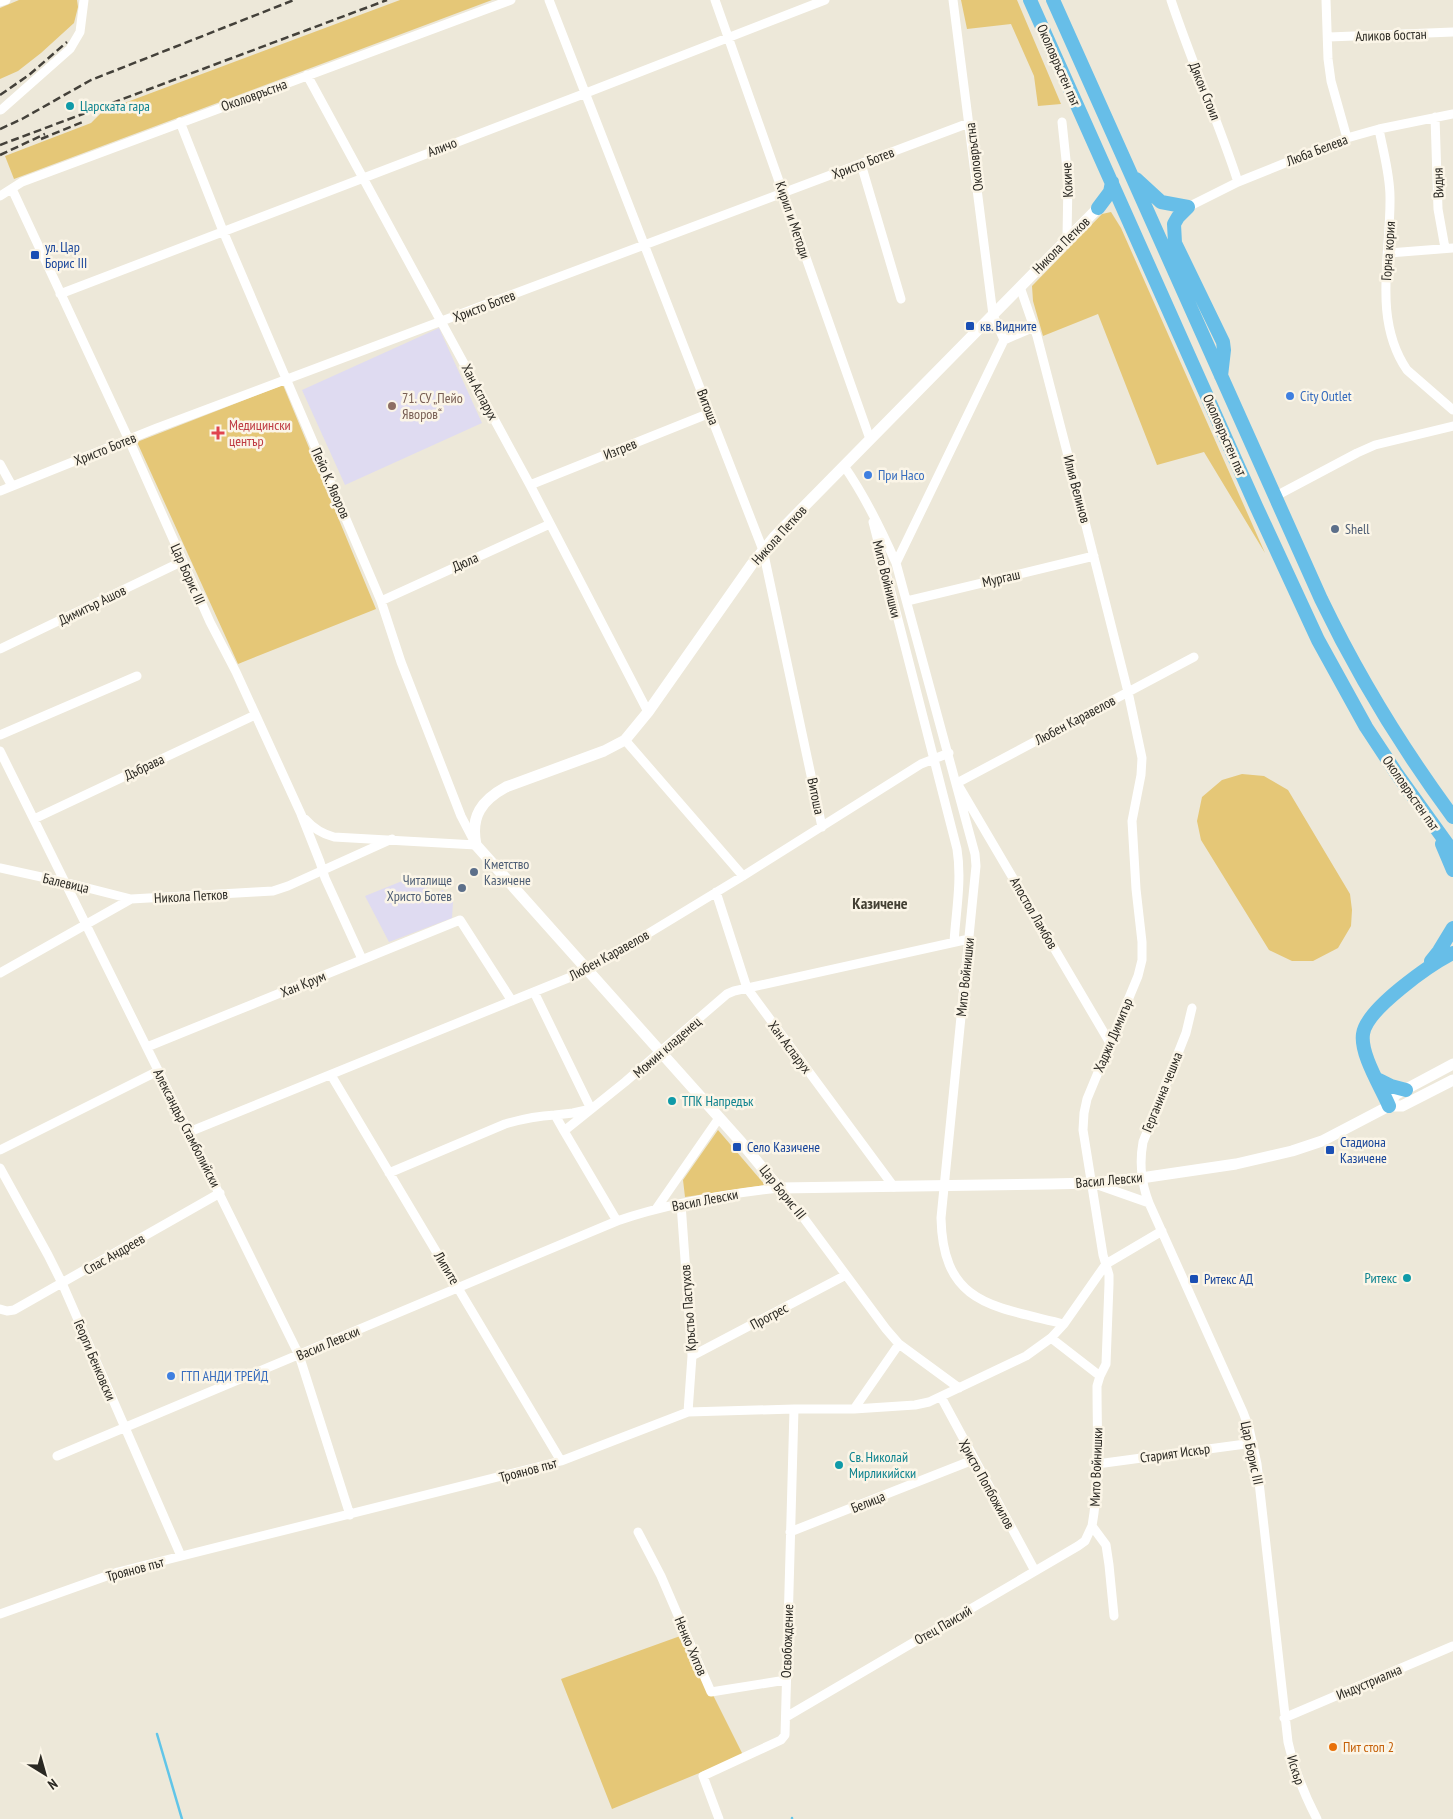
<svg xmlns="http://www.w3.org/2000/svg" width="1453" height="1819" font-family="'PT Sans Narrow',sans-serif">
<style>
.education{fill:#dfdbf1}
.green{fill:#e5c777}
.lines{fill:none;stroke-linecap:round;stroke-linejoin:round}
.stream{stroke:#61c5e8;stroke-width:2.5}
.minor{stroke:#fff;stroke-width:9}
.tertiary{stroke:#fff;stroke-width:11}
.trunk{stroke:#67bee8;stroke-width:14}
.rail{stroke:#44413a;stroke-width:2.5;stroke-dasharray:8 4;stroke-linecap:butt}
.culture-dot{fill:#0f9aa8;stroke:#fbf5e7;stroke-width:2}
.transit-dot{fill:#1a4fb4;stroke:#fbf5e7;stroke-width:2}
.shop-dot{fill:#3f7fe0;stroke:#fbf5e7;stroke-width:2}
.education-dot{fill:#8d6e63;stroke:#fbf5e7;stroke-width:2}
.health-dot{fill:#e0444e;stroke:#fbf5e7;stroke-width:2}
.service-dot{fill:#5c6f8a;stroke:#fbf5e7;stroke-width:2}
.food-dot{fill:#e8710a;stroke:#fbf5e7;stroke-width:2}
.labels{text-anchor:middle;stroke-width:5;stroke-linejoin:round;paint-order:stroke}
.street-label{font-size:14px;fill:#2a2822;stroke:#fbf5e7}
.culture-label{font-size:14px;fill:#0d838f;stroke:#fbf5e7;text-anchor:start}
.transit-label{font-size:14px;fill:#164399;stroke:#fbf5e7;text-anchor:start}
.shop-label{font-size:14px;fill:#366cbe;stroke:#fbf5e7;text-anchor:start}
.education-label{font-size:14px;fill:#785e54;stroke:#fbf5e7;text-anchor:start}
.health-label{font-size:14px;fill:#be3a42;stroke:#fbf5e7;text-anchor:start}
.service-label{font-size:14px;fill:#4e5e75;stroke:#fbf5e7;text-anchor:start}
.food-label{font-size:14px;fill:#c56008;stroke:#fbf5e7;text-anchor:start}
.quarter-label{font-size:16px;font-weight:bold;fill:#444034;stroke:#fbf5e7}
</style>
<rect width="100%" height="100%" fill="#ede8d9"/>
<path class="education" d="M 439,328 L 482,423 L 345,485 L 302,390 Z
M 417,875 L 432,895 L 443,890 L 453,902 L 452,918 L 389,942 L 365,896 Z"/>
<path class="green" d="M 19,0 L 77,0 L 78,7 L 74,23 L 41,53 L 18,71 L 0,79 L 0,8 Z
M 400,0 L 492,0 L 14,179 L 5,156 L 91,123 L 103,111 Z
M 961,0 L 1017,0 L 1061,104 L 1038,106 L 1034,76 L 1011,24 L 967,29 Z
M 1111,212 L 1121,228 L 1265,553 L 1204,452 L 1157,465 L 1098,314 L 1043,336 L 1033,301 L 1032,286 L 1102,214 Z
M 283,385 L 376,609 L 238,664 L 137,442 Z
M 1242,774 L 1264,776 L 1288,790 L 1350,894 L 1352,910 L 1351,926 L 1338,948 L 1313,961 L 1292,961 L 1269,950 L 1201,840 L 1197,821 L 1202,797 L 1222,780 Z
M 718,1130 L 765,1185 L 685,1197 L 683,1180 Z
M 683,1635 L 743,1755 L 612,1809 L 561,1679 Z"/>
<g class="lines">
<path class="stream" d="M 157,1734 L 182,1819
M 792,1819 L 792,1818"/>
<path class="minor" d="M 549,0 L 763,550 L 822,827
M 715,0 L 870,439
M 1171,0 C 1191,61 1218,120 1238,182
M 1326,0 L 1328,59 L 1331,81 L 1347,138
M 0,2 L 6,0
M 1329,37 L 1453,32
M 307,75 L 530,485 L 648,712
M 1,110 L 70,49 L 80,32 L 84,0
M 1435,117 L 1438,209 L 1445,248
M 180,122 L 223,231 L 381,601 L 401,662 L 461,816 L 474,841
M 1062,122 L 1068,179 L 1067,238
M 1379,129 C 1383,151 1390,174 1390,197 C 1391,254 1372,319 1407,370 L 1453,410
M 861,164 L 901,299
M 12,189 L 129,440 L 210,622 L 236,672 L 301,814 L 320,862 L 325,878 L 362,959
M 0,196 L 22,182 L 511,0
M 1188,207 L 1238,182 L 1347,138 L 1379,129 L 1453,114
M 1389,253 L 1453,248
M 1020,287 L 1037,336 L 1079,498 L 1128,692 L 1142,758 L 1141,775 L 1132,821 L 1136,889 L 1142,942 L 1142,960 L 1138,976 L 1087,1099 L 1084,1113 L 1083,1130 L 1103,1255 L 1109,1275 L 1109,1284 L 1106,1364 L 1100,1376 L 1097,1386 C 1097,1432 1100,1480 1092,1526 L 1106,1545 L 1109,1565 L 1114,1616
M 60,294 L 586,93 L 825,0
M 1004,340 L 1034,327
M 0,464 L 12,486
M 844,466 C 865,496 881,529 896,563 L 975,854 L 976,866 L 941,1218 C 943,1305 993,1306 1064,1324
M 530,485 L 710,413
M 0,491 L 157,428 L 969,123
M 1274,497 L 1357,453 L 1375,445 L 1453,426
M 873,522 L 957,849 C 962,880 956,911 954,942
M 896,563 L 1004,340 L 993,315 L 953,0
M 381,601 L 550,524
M 907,601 L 1094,556
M 0,649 L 183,561
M 0,735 L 137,676
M 625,740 L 743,876
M 0,751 L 299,1355 L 350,1515
M 34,819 L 255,715
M 305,819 C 313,828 322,834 334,837 L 476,845
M 0,868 L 64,882 L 131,899
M 716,892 L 747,988 L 894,1187
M 0,973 L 131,899 L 255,892 L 273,891 L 288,886 L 392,839
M 534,992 L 591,1109 L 573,1113 L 555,1115
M 1192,1008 L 1186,1033 L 1143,1142 C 1139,1164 1141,1182 1149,1203 L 1243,1412 L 1249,1428 L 1257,1464 L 1288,1742 C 1294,1769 1304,1794 1317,1819
M 1110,1043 L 957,783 L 1194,657
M 147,1047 L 460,920 L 512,1001
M 331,1075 L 561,1461
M 564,1131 L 617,1221
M 189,1132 L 588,970 L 743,876 L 921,764 L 949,753
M 0,1150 L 158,1071
M 0,1168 L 48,1255 L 62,1283 L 181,1556
M 389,1173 L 505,1124 C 522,1119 537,1116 555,1115 L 564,1131 L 625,1082 L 727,994 L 734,991 L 969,939
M 1095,1184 L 1149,1203
M 681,1204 L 692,1356 L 688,1412
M 656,1209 L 719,1118
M 0,1309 L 7,1311 L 14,1310 L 220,1193
M 1051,1338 L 1100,1376
M 692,1356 L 846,1275
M 941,1397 L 1035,1571
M 854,1409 L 899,1344
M 57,1456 L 617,1221 C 669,1203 725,1194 779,1188 L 803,1217 L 886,1329 L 899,1344 L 959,1388
M 1097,1464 L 1253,1443
M 638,1532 L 661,1576 L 711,1692 L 786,1680
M 790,1532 L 973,1460
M 0,1614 L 118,1572 L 561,1461 L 688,1412 L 794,1409 L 854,1409 L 915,1405 L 929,1402 L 1026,1356 L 1051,1338 L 1064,1324 L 1106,1264 L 1162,1231
M 786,1717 L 1078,1546 L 1085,1541 L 1092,1526
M 1284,1718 L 1453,1646
M 719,1819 L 703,1776 L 781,1740 L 785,1735 L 794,1409"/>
<path class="tertiary" d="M 1098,208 L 775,536 L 752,564 L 648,712 L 625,740 L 604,751 L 506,787 C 482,800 470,816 476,845 L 741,1142 L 779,1188 L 1050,1184 L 1092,1183 L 1141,1178 L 1236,1164 L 1292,1151 L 1322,1141 L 1389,1106 L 1395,1095 L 1453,1064
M 1389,1106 L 1402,1106 L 1453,1080"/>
<path class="trunk" d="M 1030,0 L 1256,506 L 1318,640 L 1366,727 L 1397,774 L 1453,852
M 1053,0 L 1321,599 C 1358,676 1402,748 1453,817
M 1136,179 L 1161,202 L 1188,207
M 1188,207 L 1178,217 L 1174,224 L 1175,243 L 1223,342 L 1224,350 L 1221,376
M 1098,208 L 1110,192 L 1112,182
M 1442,844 L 1453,870
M 1431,961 L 1439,951 L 1453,928
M 1377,1079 L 1391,1086 L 1406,1090
M 1389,1106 C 1381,1087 1360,1054 1363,1034 C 1366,1009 1431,964 1453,953"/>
<path class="rail" d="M 0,95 L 29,75 L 67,42
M 0,129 L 22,119 L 91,80 L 294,0
M 41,139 L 85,121
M 0,145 L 387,0
M 0,155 L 45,134"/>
</g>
<g class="culture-dot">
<circle cx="70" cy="106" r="5"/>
<circle cx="672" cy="1101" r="5"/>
<circle cx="1407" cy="1278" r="5"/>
<circle cx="839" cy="1465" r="5"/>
</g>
<g class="transit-dot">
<rect x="30" y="250" width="10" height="10" rx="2.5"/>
<rect x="965" y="321" width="10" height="10" rx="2.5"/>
<rect x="732" y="1142" width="10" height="10" rx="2.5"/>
<rect x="1325" y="1145" width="10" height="10" rx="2.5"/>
<rect x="1189" y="1274" width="10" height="10" rx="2.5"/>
</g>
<g class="shop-dot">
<circle cx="1290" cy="396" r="5"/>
<circle cx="868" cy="475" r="5"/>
<circle cx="171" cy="1376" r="5"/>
</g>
<circle class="education-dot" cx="392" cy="406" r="5"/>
<path class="health-dot" d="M215.5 425.5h5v5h5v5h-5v5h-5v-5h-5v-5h5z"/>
<g class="service-dot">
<circle cx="1335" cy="529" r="5"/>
<circle cx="474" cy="872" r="5"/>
<circle cx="462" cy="888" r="5"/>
</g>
<circle class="food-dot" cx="1333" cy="1747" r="5"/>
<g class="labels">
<g class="street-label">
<text transform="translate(1391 35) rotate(-2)" y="5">Аликов бостан</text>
<text transform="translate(1059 65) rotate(66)" y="5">Околовръстен път</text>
<text transform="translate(1205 91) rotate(68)" y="5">Дякон Стоил</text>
<text transform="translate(254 95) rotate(-20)" y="5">Околовръстна</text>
<text transform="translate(442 147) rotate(-21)" y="5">Аличо</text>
<text transform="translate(1317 150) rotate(-21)" y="5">Люба Белева</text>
<text transform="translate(974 157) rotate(-97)" y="5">Околовръстна</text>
<text transform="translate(863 163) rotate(-21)" y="5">Христо Ботев</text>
<text transform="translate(1067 180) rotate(-93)" y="5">Кокиче</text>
<text transform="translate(1438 183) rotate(-92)" y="5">Видня</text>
<text transform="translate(793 220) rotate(71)" y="5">Кирил и Методи</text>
<text transform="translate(1061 245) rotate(-45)" y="5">Никола Петков</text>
<text transform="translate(1388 251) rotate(-86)" y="5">Горна кория</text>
<text transform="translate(484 306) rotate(-21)" y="5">Христо Ботев</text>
<text transform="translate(480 392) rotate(62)" y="5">Хан Аспарух</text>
<text transform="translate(708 407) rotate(69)" y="5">Витоша</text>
<text transform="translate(1225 435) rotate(66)" y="5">Околовръстен път</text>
<text transform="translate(105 449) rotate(-22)" y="5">Христо Ботев</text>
<text transform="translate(620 449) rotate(-22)" y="5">Изгрев</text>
<text transform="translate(331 483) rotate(66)" y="5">Пейо К. Яворов</text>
<text transform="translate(1077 489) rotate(75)" y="5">Илия Велинов</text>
<text transform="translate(779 535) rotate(-48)" y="5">Никола Петков</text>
<text transform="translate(465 562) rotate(-24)" y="5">Дюла</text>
<text transform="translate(188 574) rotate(66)" y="5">Цар Борис III</text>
<text transform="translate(1001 578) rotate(-13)" y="5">Мургаш</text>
<text transform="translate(887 579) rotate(76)" y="5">Мито Войнишки</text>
<text transform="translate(92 605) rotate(-26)" y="5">Димитър Ашов</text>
<text transform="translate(1075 720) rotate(-28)" y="5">Любен Каравелов</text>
<text transform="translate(144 767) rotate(-25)" y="5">Дъбрава</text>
<text transform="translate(1411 793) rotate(55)" y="5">Околовръстен път</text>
<text transform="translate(816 796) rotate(78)" y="5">Витоша</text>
<text transform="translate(66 883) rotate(13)" y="5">Балевица</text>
<text transform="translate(191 896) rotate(-3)" y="5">Никола Петков</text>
<text transform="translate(1034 913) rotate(60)" y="5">Апостол Ламбов</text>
<text transform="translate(609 955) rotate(-29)" y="5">Любен Каравелов</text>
<text transform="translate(965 977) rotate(-84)" y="5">Мито Войнишки</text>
<text transform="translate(303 984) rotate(-22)" y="5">Хан Крум</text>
<text transform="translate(1113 1035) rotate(-67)" y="5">Хаджи Димитър</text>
<text transform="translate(667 1047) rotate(-41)" y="5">Момин кладенец</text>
<text transform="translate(790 1047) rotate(53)" y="5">Хан Аспарух</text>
<text transform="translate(1162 1092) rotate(-68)" y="5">Герганина чешма</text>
<text transform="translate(187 1128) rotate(63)" y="5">Александър Стамболийски</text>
<text transform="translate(1109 1180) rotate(-5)" y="5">Васил Левски</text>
<text transform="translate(783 1192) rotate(51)" y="5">Цар Борис III</text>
<text transform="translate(705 1200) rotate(-11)" y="5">Васил Левски</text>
<text transform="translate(114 1254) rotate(-30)" y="5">Спас Андреев</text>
<text transform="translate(447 1268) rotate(59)" y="5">Липите</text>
<text transform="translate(688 1308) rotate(-94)" y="5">Кръстьо Пастухов</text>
<text transform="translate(769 1316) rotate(-28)" y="5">Прогрес</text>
<text transform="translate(328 1343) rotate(-23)" y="5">Васил Левски</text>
<text transform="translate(95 1360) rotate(67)" y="5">Георги Бенковски</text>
<text transform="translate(1175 1453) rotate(-8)" y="5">Старият Искър</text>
<text transform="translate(1252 1453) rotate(78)" y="5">Цар Борис III</text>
<text transform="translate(1096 1467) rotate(-88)" y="5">Мито Войнишки</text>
<text transform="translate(528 1470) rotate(-15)" y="5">Троянов път</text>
<text transform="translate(987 1484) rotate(61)" y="5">Христо Попбожилов</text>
<text transform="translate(868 1502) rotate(-22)" y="5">Белица</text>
<text transform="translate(135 1569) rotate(-15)" y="5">Троянов път</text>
<text transform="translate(943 1625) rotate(-30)" y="5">Отец Паисий</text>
<text transform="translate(787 1641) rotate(-88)" y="5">Освобождение</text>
<text transform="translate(691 1646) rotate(67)" y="5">Ненко Хитов</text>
<text transform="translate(1369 1682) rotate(-23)" y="5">Индустриална</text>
<text transform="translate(1296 1770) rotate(72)" y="5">Искър</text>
</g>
<g class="culture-label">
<text x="80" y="111">Царската гара</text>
<text x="682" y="1106">ТПК Напредък</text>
<text x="1397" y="1283" text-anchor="end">Ритекс</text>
<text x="849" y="1462">Св. Николай<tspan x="849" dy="16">Мирликийски</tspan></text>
</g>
<g class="transit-label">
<text x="45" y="252">ул. Цар<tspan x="45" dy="16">Борис ІІІ</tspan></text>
<text x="980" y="331">кв. Видните</text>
<text x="1340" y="1147">Стадиона<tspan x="1340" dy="16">Казичене</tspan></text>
<text x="747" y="1152">Село Казичене</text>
<text x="1204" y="1284">Ритекс АД</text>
</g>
<g class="shop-label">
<text x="1300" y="401">City Outlet</text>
<text x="878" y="480">При Насо</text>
<text x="181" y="1381">ГТП АНДИ ТРЕЙД</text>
</g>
<g class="education-label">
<text x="402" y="403">71. СУ „Пейо<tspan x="402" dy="16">Яворов“</tspan></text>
</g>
<g class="health-label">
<text x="229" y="430">Медицински<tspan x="229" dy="16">център</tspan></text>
</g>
<g class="service-label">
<text x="1345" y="534">Shell</text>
<text x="484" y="869">Кметство<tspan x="484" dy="16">Казичене</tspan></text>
<text x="452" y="885" text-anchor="end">Читалище<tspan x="452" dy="16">Христо Ботев</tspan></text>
</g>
<g class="food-label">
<text x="1343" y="1752">Пит стоп 2</text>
</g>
<g class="quarter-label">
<text x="880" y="909">Казичене</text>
</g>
</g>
<g transform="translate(45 1774) rotate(143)" stroke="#fbf5e7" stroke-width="4" paint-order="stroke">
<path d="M0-4L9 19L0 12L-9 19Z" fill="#2a2822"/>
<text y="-8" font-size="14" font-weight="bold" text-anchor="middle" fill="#2a2822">N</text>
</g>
</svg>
